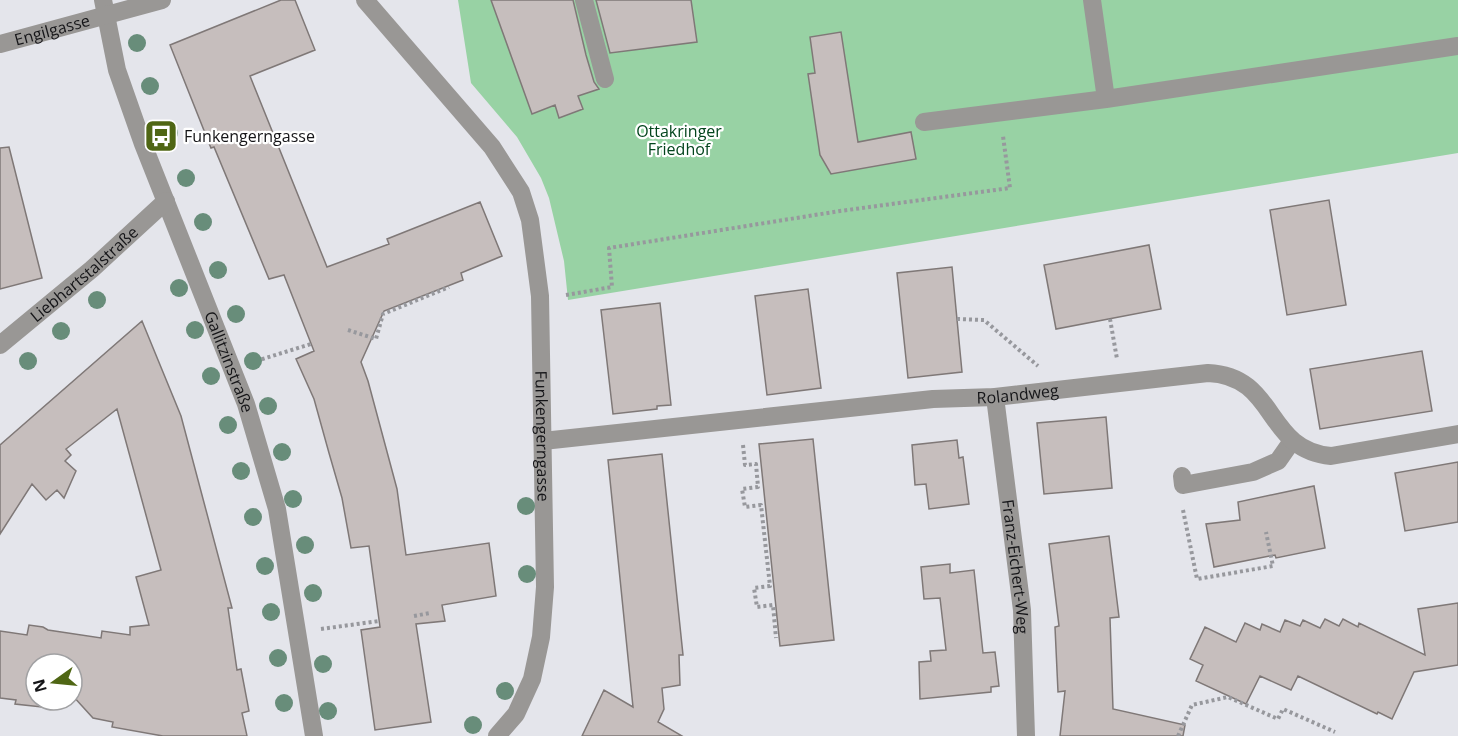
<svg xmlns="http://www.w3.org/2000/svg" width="1458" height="736" font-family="'Open Sans',sans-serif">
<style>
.green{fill:#98d2a4}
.building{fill:#c6bebd;stroke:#7f7877;stroke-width:1.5}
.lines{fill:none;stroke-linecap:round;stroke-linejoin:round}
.path{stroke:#97989d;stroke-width:4;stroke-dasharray:3 3;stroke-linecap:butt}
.lane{stroke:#999795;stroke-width:18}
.street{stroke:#999795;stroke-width:18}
.tree{fill:#688d7a}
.labels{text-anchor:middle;stroke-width:4.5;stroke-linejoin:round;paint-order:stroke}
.street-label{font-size:16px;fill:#151518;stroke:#fff}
.park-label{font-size:16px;fill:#03451d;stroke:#fff}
.poi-label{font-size:16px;fill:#151518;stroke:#fff;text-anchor:start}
</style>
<rect width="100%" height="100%" fill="#e4e5eb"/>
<path class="green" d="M 458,0 L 1458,0 L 1458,153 L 568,300 L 564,261 L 549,198 L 541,178 L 517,137 L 471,83 Z"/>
<path class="building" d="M 281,0 L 295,0 L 315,50 L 250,76 L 327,267 L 389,244 L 387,239 L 480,202 L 502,256 L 461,273 L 463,280 L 384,311 L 361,362 L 368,381 L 397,489 L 406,555 L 489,543 L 496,596 L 442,605 L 445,621 L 416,624 L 431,722 L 375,730 L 361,630 L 380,627 L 369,546 L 351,548 L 342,498 L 329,453 L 314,399 L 296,359 L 314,351 L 284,275 L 269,279 L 214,147 L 211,148 L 170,45 Z
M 491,0 L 573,0 L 586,55 L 594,82 L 599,89 L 578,96 L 583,109 L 559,118 L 555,105 L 532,114 Z
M 596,0 L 691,0 L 697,42 L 610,53 Z
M 841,32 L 858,142 L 911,132 L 916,159 L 831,174 L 820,155 L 808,74 L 815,73 L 810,37 Z
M 9,147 L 42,278 L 0,289 L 0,148 Z
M 1329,200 L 1346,305 L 1287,315 L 1270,210 Z
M 1149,245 L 1161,309 L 1056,329 L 1044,265 Z
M 952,267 L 962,372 L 908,378 L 897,273 Z
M 808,289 L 821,388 L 767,395 L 755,296 Z
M 660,303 L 671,405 L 657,406 L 657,409 L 613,414 L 601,310 Z
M 142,321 L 181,416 L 232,608 L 228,608 L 237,670 L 241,669 L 249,711 L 242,713 L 247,736 L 163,736 L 112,727 L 113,722 L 93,718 L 72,695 L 72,664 L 36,664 L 36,700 L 52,700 L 51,708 L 15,704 L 16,700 L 0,698 L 0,631 L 27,635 L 29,625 L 43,627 L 48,630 L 101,638 L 102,631 L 130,635 L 130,627 L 149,625 L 136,577 L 161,570 L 117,409 L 66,449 L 71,455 L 65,461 L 76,471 L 64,498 L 57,490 L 46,500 L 32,484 L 0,534 L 0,445 Z
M 1422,351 L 1432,411 L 1320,429 L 1310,369 Z
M 1106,417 L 1112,488 L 1044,494 L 1037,423 Z
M 813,439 L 834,640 L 780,646 L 759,444 Z
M 957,440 L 959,458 L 963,457 L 969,504 L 929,509 L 926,484 L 915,485 L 912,445 Z
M 662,454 L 683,655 L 679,655 L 680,685 L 662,688 L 664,709 L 658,722 L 682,736 L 582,736 L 604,690 L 633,707 L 608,460 Z
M 1458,462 L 1458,522 L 1405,531 L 1395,473 Z
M 1314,486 L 1325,548 L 1276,558 L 1275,555 L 1214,567 L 1206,524 L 1240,520 L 1238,502 Z
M 1109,536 L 1119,617 L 1110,618 L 1113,709 L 1185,725 L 1183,736 L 1060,736 L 1065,691 L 1058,692 L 1055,627 L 1059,626 L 1049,544 Z
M 950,564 L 950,573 L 974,570 L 983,653 L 995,652 L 999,686 L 991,687 L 991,692 L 920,699 L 919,662 L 931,661 L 930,651 L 946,650 L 940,598 L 924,599 L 921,567 Z
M 1458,603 L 1458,665 L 1414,672 L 1392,719 L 1378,712 L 1377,714 L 1298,676 L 1291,690 L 1260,676 L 1246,704 L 1196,681 L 1203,665 L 1190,659 L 1205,627 L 1236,642 L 1245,623 L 1260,630 L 1262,624 L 1280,632 L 1285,620 L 1300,626 L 1303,620 L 1320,628 L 1325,619 L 1339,626 L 1343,619 L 1358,627 L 1359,623 L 1425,655 L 1418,609 Z"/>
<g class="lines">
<path class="path" d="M 566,295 L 612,287 L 609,248 L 840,211 L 1010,188 L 1003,136
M 957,319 L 984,320 L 1038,366
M 1110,319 L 1117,359
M 348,330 L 376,339 L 383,314 L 449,287
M 256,361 L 311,344
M 743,445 L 745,465 L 756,464 L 758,487 L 742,489 L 745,507 L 761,505 L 770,586 L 754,588 L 757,607 L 773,605 L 776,638
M 1183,510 L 1197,579 L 1273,566 L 1266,532
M 414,616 L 430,613
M 321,629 L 379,621
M 1178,736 L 1192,705 L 1228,697 L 1278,719 L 1283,709 L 1335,732"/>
<path class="lane" d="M 584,0 L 605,79
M 1092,0 L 1106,99
M 924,122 L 1106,99 L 1458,46
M 1182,476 L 1183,485 L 1253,472 L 1278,461 L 1292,441"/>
<g class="street">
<path id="s1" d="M 103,0 L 117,70 L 143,144 L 246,404 L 277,509 L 314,736"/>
<path id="s2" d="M 365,0 L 492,147 L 521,192 L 530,220 L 540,296 L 545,587 L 541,637 L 532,679 L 516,714 L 497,736"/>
<path id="s3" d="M 0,44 L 162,0"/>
<path id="s4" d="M 0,345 L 92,269 L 166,201"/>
<path id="s5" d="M 995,397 L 1022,610 L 1026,736"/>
<path id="s6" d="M 543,441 L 933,399 L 995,397 L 1208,373 C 1278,376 1264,450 1331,456 L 1458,434"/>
</g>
</g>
<g class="tree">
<circle cx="137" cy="43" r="9"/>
<circle cx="150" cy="86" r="9"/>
<circle cx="169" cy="133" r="9"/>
<circle cx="186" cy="178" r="9"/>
<circle cx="203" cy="222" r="9"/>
<circle cx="218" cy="270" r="9"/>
<circle cx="179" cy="288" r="9"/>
<circle cx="97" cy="300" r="9"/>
<circle cx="236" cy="314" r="9"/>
<circle cx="195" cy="330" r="9"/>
<circle cx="61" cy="331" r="9"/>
<circle cx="28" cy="361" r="9"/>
<circle cx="253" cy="361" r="9"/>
<circle cx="211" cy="376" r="9"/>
<circle cx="268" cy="406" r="9"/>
<circle cx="228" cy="425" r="9"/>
<circle cx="282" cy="452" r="9"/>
<circle cx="241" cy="471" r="9"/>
<circle cx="293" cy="499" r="9"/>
<circle cx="526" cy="506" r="9"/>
<circle cx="253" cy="517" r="9"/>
<circle cx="305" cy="545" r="9"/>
<circle cx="265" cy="566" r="9"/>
<circle cx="527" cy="574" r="9"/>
<circle cx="313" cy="593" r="9"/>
<circle cx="271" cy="612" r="9"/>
<circle cx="278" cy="658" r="9"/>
<circle cx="323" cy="664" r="9"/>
<circle cx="505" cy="691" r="9"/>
<circle cx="284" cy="703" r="9"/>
<circle cx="328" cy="711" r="9"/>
<circle cx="473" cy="725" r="9"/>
</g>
<defs>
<g id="bus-square" transform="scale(1.725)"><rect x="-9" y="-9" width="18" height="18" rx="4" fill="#4f6614" stroke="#fff"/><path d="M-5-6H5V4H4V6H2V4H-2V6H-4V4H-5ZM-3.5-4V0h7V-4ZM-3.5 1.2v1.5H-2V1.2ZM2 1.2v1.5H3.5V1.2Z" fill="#fff"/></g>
</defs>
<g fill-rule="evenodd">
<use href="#bus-square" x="161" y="136"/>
</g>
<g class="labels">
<g class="street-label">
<text dy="6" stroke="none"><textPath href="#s3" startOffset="54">Engilgasse</textPath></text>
<text dy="6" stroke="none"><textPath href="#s4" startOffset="110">Liebhartstalstraße</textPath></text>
<text dy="6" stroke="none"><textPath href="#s1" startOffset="384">Gallitzinstraße</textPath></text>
<text dy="6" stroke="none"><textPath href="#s6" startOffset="477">Rolandweg</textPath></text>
<text dy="6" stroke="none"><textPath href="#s2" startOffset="494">Funkengerngasse</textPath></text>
<text dy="6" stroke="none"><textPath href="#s5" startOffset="171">Franz-Eichert-Weg</textPath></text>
</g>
<g class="park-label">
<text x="679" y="137">Ottakringer<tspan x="679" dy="18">Friedhof</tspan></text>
</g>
<g class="poi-label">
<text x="184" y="142">Funkengerngasse</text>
</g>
</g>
<g transform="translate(54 682) rotate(255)"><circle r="28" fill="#ffffff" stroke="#a1a1a3" stroke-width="1.5"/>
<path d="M0-4.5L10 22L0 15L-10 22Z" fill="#4f6614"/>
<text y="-9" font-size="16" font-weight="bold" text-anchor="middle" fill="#151518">N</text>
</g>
</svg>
